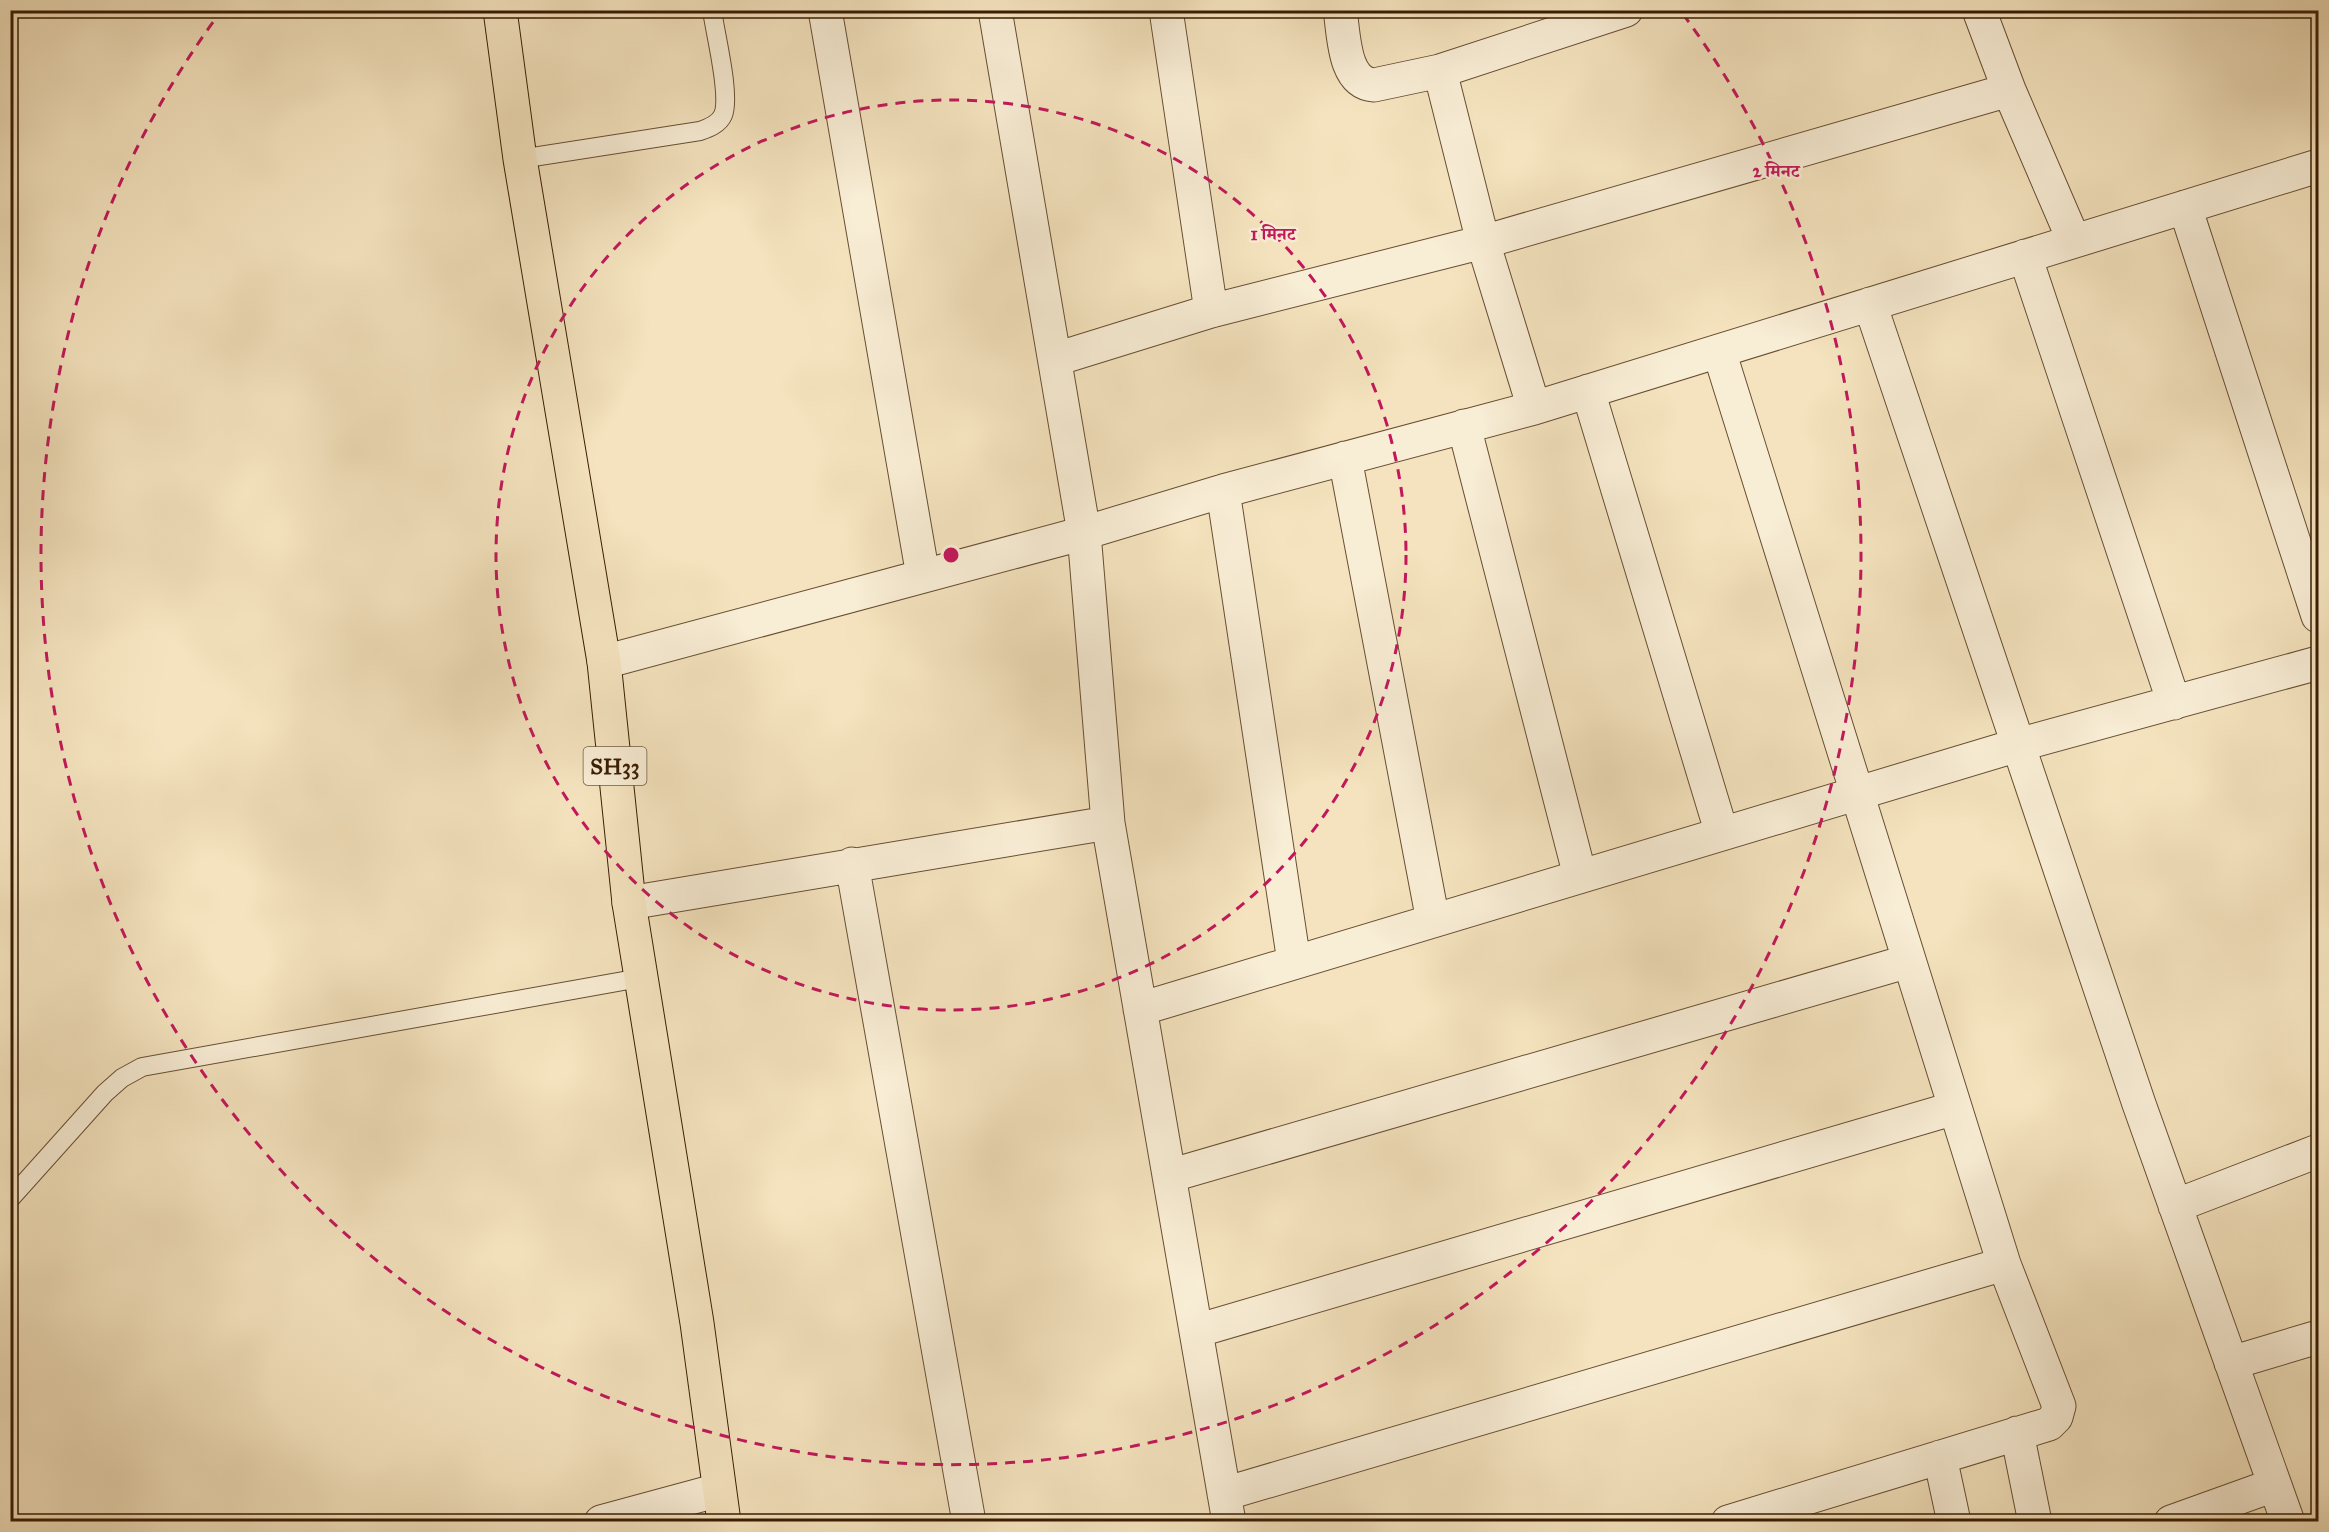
<svg xmlns="http://www.w3.org/2000/svg" width="2329" height="1532" font-family="'IM FELL Great Primer','Noto Serif Devanagari',serif">
<style>
.lines{fill:none;stroke-linecap:round;stroke-linejoin:round}
.lane-casing{stroke:#684e32;stroke-width:20}
.street-casing{stroke:#684e32;stroke-width:35}
.primary-casing{stroke:#391c03;stroke-width:35}
.lane{stroke:#f8edd5;stroke-width:18}
.street{stroke:#f8edd5;stroke-width:33}
.primary{stroke:#f4e3be;stroke-width:33}
.ring{fill:none;stroke:#c2185b;stroke-width:3;stroke-dasharray:10 8}
.labels{text-anchor:middle;stroke-width:5;stroke-linejoin:round;paint-order:stroke}
.shield{fill:#f8edd5;stroke:#725b42;stroke-width:1.5}
.shield-label{font-size:22px;font-weight:bold;fill:#391c03}
.centre{fill:#c2185b;stroke:#f8edd5;stroke-width:3}
.ring-label{font-size:18px;text-anchor:middle;font-weight:bold;fill:#c2185b;stroke:#f8edd5;stroke-width:5;stroke-linejoin:round;paint-order:stroke}
</style>
<rect width="100%" height="100%" fill="#f4e3be"/>
<filter id="stains"><feTurbulence type="fractalNoise" baseFrequency=".00333" numOctaves="4"/><feColorMatrix values="0 0 0 0 .2 0 0 0 0 .09 0 0 0 0 .02 0 0 0 .5 -.17"/></filter>
<radialGradient id="worn" r=".72"><stop offset=".6" stop-color="#630" stop-opacity="0"/><stop offset="1" stop-color="#630" stop-opacity=".3"/></radialGradient>
<g class="lines">
<g class="lane-casing">
<path id="lane" d="M 520,159 L 700,131 C 709,128 719,124 723,115 C 731,96 715,33 712,10
M 10,1199 L 105,1093 L 122,1078 L 142,1067 L 640,978"/>
</g>
<g class="street-casing">
<path id="street" d="M 825,10 L 923,576
M 995,10 L 1084,533 L 1108,823 L 1229,1522
M 1166,10 L 1211,311
M 1340,10 C 1344,34 1343,83 1374,85 L 1440,71 L 1626,10
M 1440,71 L 1483,242 L 1534,408
M 2009,90 L 2074,241
M 2185,207 L 2318,616
M 2025,256 L 2174,703
M 1870,304 L 2139,1104 L 2288,1522
M 1719,351 L 2004,1264 L 2059,1406 L 2056,1417 L 2049,1424 L 1728,1522
M 1056,359 L 1211,311 L 1483,242 L 2009,90 L 1979,10
M 1588,391 L 1722,834
M 1464,426 L 1580,876
M 1345,458 L 1433,921
M 1223,491 L 1294,962
M 604,662 L 1084,533 L 1223,491 L 1534,408 L 2318,166
M 852,864 L 969,1522
M 629,903 L 1108,823
M 1140,1009 L 2018,745 L 2318,663
M 1169,1176 L 1909,961
M 2175,1206 L 2318,1151
M 1196,1331 L 1955,1108
M 2231,1363 L 2318,1337
M 2017,1433 L 2035,1522
M 1940,1457 L 1954,1522
M 1224,1494 L 2004,1264
M 601,1522 L 719,1490
M 2171,1522 L 2274,1485"/>
</g>
<g class="primary-casing">
<path id="primary" d="M 500,10 L 520,159 L 604,662 L 629,903 L 697,1323 L 724,1522"/>
</g>
<use href="#lane" class="lane"/>
<use href="#street" class="street"/>
<use href="#primary" class="primary"/>
</g>
<g class="ring">
<circle cx="951" cy="555" r="455"/>
<path d="M1683 14A910 910 0 1 1 219 14"/>
</g>
<g class="labels">
<rect class="shield" x="583.5" y="747" width="63" height="38" rx="4.5"/>
<g class="shield-label">
<text x="615" y="774">SH33</text>
</g>
</g>
<circle cx="951" cy="555" r="9" class="centre"/>
<g class="ring-label">
<text x="1776" y="177">2 मिनट</text>
<text x="1273" y="240">1 मिनट</text>
</g>
<rect width="2329" height="1532" fill="none" stroke="#f4e3be" stroke-width="36"/>
<rect x="12" y="12" width="2305" height="1508" fill="none" stroke="#391c03" stroke-width="3"/>
<rect x="18" y="18" width="2293" height="1496" fill="none" stroke="#391c03" stroke-width="1.5"/>
<rect width="100%" height="100%" filter="url(#stains)"/>
<rect width="100%" height="100%" fill="url(#worn)"/>
</svg>
